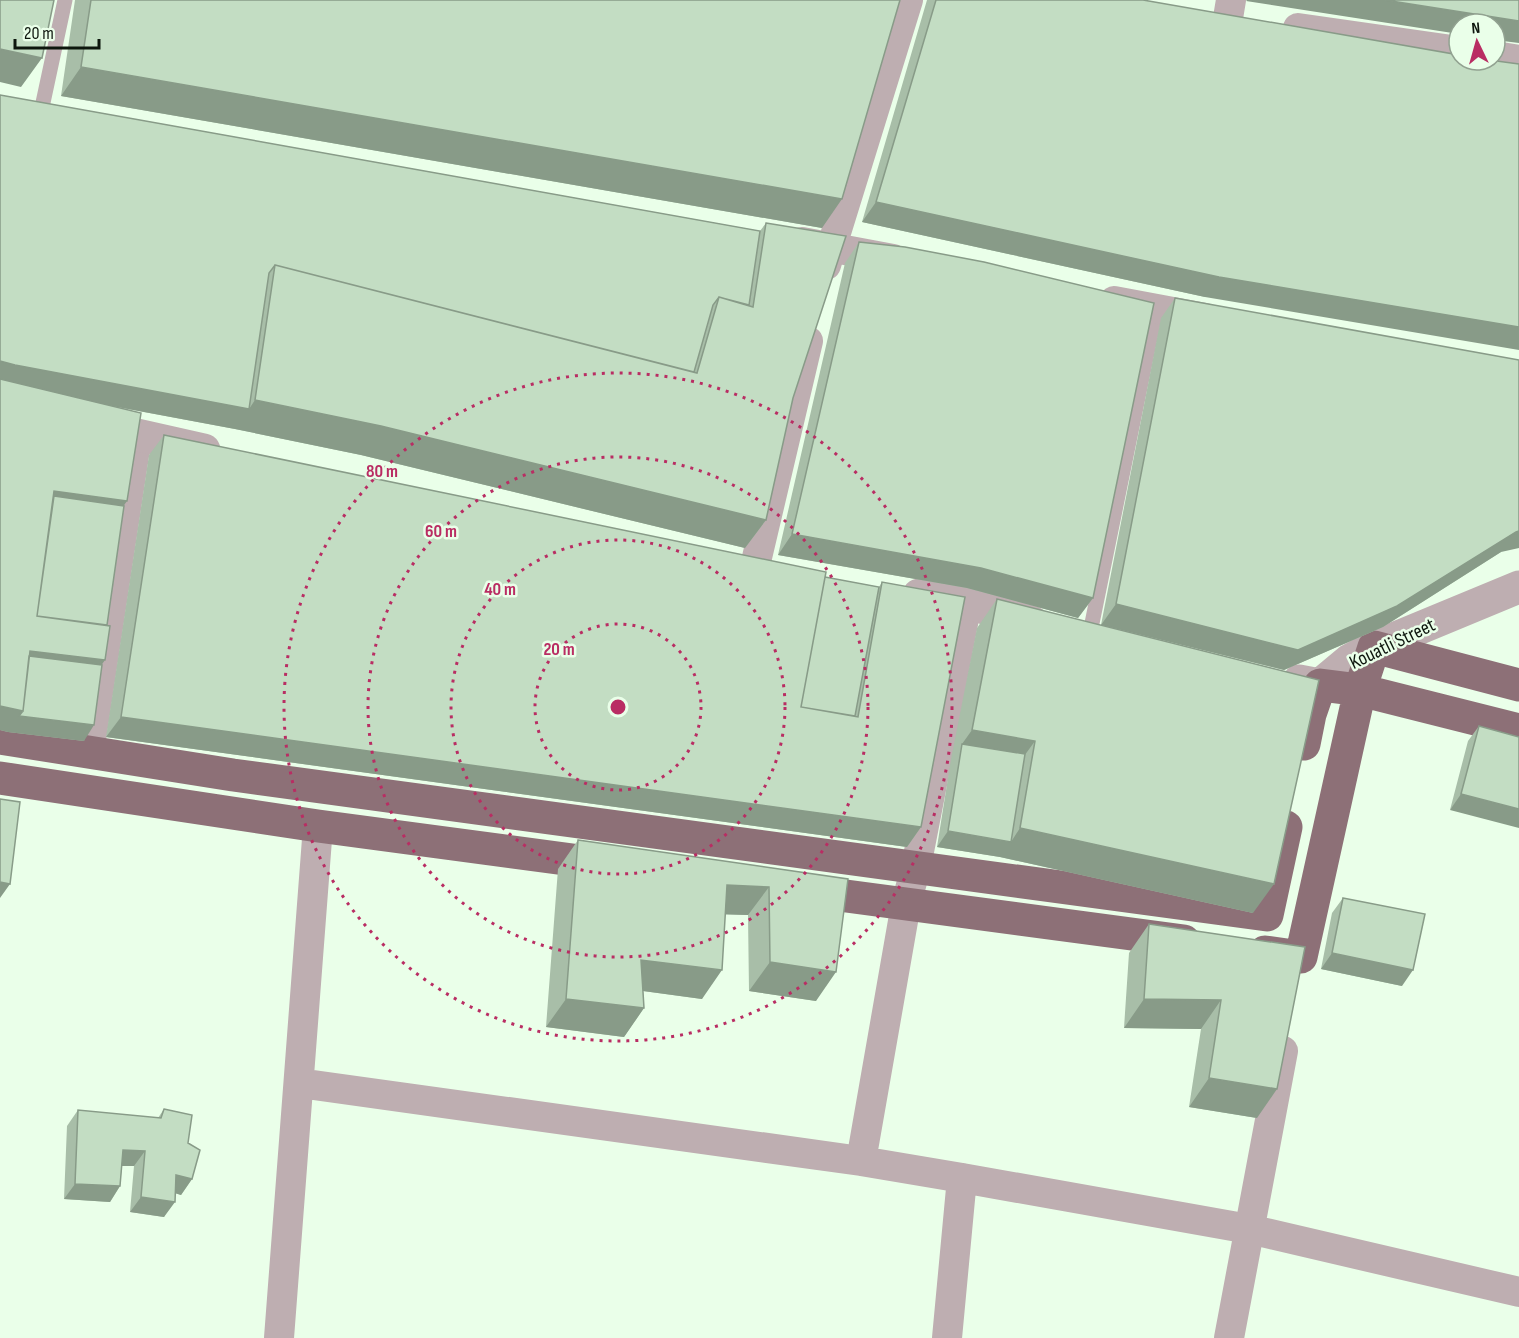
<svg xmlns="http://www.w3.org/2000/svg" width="1519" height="1338" font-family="'Sofia Sans Condensed',sans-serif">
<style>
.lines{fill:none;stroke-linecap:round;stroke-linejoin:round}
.service{stroke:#beaeb1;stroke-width:15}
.minor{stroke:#beaeb1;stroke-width:30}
.tertiary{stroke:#beaeb1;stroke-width:33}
.primary{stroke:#8d7077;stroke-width:33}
.wall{fill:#a8bea8}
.shaded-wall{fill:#889b88}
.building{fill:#c3ddc3;stroke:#889b88;stroke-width:1.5}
.ring{fill:none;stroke:#b92d63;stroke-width:3;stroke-dasharray:3 6}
.labels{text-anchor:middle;stroke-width:5;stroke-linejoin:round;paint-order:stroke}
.street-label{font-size:20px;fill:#0d160d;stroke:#eaffe9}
.centre{fill:#b92d63;stroke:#eaffe9;stroke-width:3}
.ring-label{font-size:18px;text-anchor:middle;font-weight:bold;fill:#b92d63;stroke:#eaffe9;stroke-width:5;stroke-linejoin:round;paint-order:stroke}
</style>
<rect width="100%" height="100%" fill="#eaffe9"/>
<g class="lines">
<path class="service" d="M 41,112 L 65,0
M 1089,638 L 1156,309"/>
<path class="minor" d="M 1228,18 L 1231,0
M 1298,28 L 1459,51
M 1495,56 L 1519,60
M 802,242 L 893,259
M 826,265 L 908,0
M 1114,301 L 1205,318
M 755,566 L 808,341
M 89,753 L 137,436
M 299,1083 L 861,1161 L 962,1178 L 1249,1229 L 1519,1292
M 861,1161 L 906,904 L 916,867 L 967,603
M 279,1338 L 318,826
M 947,1338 L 962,1178
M 1229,1338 L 1283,1051"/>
<path class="tertiary" d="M 93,425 L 204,450
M 919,595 L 967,603 L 1032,622
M 1299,681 L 1320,685 L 1350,660 L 1374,647 L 1519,587"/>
<path class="primary" d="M 0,738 L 233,775 L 1267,915 L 1286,827
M 1304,744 L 1310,714 L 1320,685 L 1360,690 L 1519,730
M 0,778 L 318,826 L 610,865
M 801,890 L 1184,941
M 1265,952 L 1301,957 L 1360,690 L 1374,647 L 1519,685"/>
</g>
<path class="wall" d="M 75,0 L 900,0 L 822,228 L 61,96 Z
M 927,0 L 1143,0 L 1205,297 L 862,222 Z
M 0,95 L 760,231 L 766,223 L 793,398 L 766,520 L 745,548 L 361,455 L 235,429 L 117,407 L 124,506 L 102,665 L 84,741 L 8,732 L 0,730 Z
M 859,242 L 1093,598 L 1078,618 L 967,588 L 778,555 L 845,263 Z
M 1175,298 L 1501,552 L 1383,627 L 1284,670 L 1101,625 L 1161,318 Z
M 164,435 L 825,577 L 879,587 L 882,582 L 921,827 L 907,847 L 106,737 L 149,455 Z
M 997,599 L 1253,913 L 1000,857 L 937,847 L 951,759 L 977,628 Z
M 1479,726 L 1519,737 L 1450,810 L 1468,741 Z
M 578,840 L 848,879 L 816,1001 L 749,991 L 748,915 L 725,914 L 702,999 L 643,991 L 644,1008 L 624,1037 L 546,1027 L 558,869 Z
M 1343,898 L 1402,986 L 1321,969 L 1332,913 Z
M 1149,924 L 1305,947 L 1257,1118 L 1189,1107 L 1201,1029 L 1124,1028 L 1129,953 Z
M 164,1109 L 188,1143 L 192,1179 L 181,1195 L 175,1193 L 164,1217 L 130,1212 L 134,1166 L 122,1166 L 120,1186 L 110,1202 L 64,1199 L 67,1126 L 78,1110 L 158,1118 Z"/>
<path class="shaded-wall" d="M 1247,0 L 1385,0 L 1519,21 L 1519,43 L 1495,40 L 1495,24 L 1459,24 L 1459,34 L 1246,1 Z
M 0,49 L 42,58 L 21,87 L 0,82 Z
M 81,67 L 842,199 L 822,228 L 61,96 Z
M 876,202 L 1519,327 L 1519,350 L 1205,297 L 862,222 Z
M 0,361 L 249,409 L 255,400 L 381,426 L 766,520 L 745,548 L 361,455 L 235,429 L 0,385 Z
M 54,491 L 127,501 L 113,521 L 49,513 Z
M 1519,531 L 1519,548 L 1501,552 L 1383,627 L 1284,670 L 1101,625 L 1116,604 Z
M 792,534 L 981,568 L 1093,598 L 1078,618 L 967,588 L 778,555 Z
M 30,651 L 105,660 L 91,680 L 24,672 Z
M 0,706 L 94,725 L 84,741 L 8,732 L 0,730 Z
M 121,717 L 921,827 L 907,847 L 106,737 Z
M 972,730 L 1035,741 L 1014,770 L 962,744 Z
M 1461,794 L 1519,809 L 1519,828 L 1450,810 Z
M 1020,828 L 1274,884 L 1253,913 L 1000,857 L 937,847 L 948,831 L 1011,842 Z
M 0,882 L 10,884 L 0,898 Z
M 727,885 L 769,887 L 748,915 L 707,914 Z
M 1332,953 L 1413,970 L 1402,986 L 1321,969 Z
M 641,960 L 722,970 L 702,999 L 621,988 Z
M 770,962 L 836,972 L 816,1001 L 749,991 Z
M 566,999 L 644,1008 L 624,1037 L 546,1027 Z
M 1144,999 L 1221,1000 L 1201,1029 L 1124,1028 Z
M 1209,1078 L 1277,1089 L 1257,1118 L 1189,1107 Z
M 123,1150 L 145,1151 L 134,1166 L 112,1166 Z
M 176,1175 L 192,1179 L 181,1195 L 165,1190 Z
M 75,1184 L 120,1186 L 110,1202 L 64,1199 Z
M 141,1197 L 175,1202 L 164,1217 L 130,1212 Z"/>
<path class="building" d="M 0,0 L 54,0 L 42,58 L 0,49 Z
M 91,0 L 900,0 L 842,199 L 81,67 Z
M 936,0 L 1143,0 L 1459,55 L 1459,60 L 1489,60 L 1519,64 L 1519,327 L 1219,277 L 876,202 Z
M 1385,0 L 1519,0 L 1519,21 Z
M 0,95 L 760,231 L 749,305 L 719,297 L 713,305 L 694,372 L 275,265 L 269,273 L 249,409 L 15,365 L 0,361 Z
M 766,223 L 846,236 L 793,398 L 766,520 L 381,426 L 255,400 L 275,265 L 697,373 L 719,297 L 753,307 Z
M 859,242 L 905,247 L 984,262 L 1154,303 L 1093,598 L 981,568 L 792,534 Z
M 1175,298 L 1519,360 L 1519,531 L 1516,532 L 1397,606 L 1298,650 L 1116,604 Z
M 0,379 L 141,413 L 127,501 L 54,491 L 37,616 L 110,626 L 105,660 L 30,651 L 23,711 L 0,706 Z
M 164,435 L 826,572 L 801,707 L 858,717 L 882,582 L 965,597 L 921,827 L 121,717 Z
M 54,496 L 124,506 L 107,625 L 37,616 Z
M 825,577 L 879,587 L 855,716 L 801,707 Z
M 997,599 L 1319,680 L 1274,884 L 1020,828 L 1035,741 L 972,730 Z
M 29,656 L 102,665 L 94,725 L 19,716 L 23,711 Z
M 1479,726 L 1519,737 L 1519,809 L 1461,794 Z
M 962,744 L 1025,754 L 1011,842 L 948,831 Z
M 0,799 L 20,802 L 10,884 L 0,882 Z
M 578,840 L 848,879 L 836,972 L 770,962 L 769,887 L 727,885 L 722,970 L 641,960 L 644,1008 L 566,999 Z
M 1343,898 L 1425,914 L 1413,970 L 1332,953 Z
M 1149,924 L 1305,947 L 1277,1089 L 1209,1078 L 1221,1000 L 1144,999 Z
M 164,1109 L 192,1115 L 188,1143 L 200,1150 L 192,1179 L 176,1175 L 175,1202 L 141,1197 L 145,1151 L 123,1150 L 120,1186 L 75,1184 L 78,1110 L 161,1118 Z"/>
<g class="ring">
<circle cx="618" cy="707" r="83"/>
<circle cx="618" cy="707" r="167"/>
<circle cx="618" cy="707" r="250"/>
<circle cx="618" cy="707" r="334"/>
</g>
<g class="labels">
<g class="street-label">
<text transform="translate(1392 643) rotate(-26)" y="7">Kouatli Street</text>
</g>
</g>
<circle cx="618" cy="707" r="9" class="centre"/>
<g class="ring-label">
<text x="382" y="477">80 m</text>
<text x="441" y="537">60 m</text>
<text x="500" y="595">40 m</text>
<text x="559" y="655">20 m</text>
</g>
<g transform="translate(1477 42) rotate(355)"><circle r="28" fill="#eaffe9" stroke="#92a291" stroke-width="1.5"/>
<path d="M0-4.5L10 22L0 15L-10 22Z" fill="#b92d63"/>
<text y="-9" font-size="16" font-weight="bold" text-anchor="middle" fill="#0d160d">N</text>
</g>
<path d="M15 39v9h84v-9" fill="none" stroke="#0d160d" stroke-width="3"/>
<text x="24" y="39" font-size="18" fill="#0d160d" stroke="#eaffe9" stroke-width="4.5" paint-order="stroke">20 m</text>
</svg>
